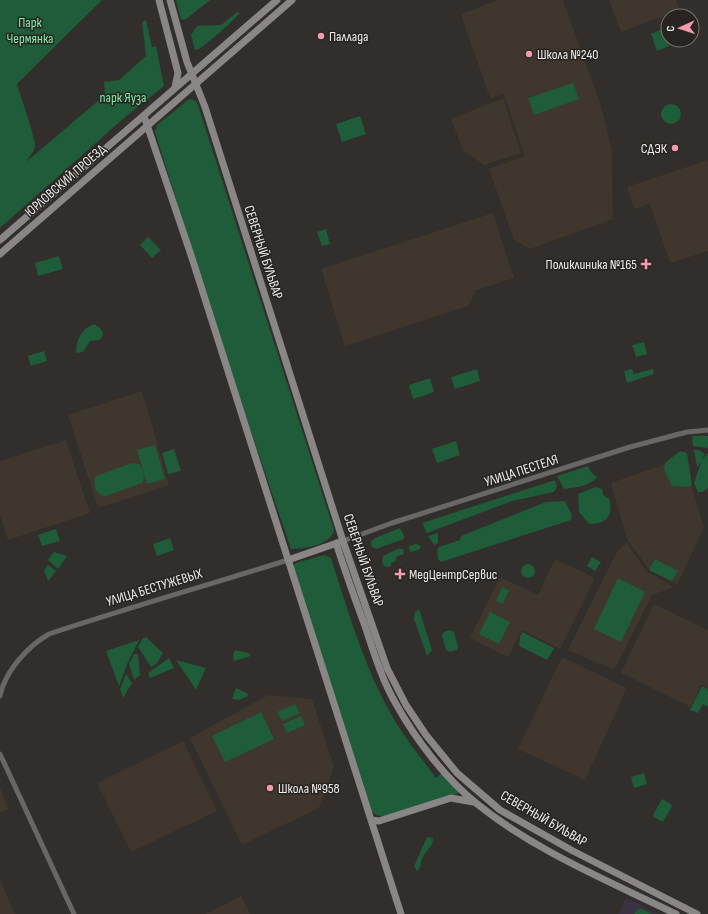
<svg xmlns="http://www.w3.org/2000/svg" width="708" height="914" font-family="'Sofia Sans Condensed',sans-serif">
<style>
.commercial{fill:#3b3241}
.built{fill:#3f362e}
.green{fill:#1e5c3a}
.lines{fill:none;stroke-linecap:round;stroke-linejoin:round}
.minor{stroke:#696766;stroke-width:5}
.secondary{stroke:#8a8685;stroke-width:7}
.poi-dot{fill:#f29aaf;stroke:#282421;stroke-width:1.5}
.labels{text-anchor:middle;stroke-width:3;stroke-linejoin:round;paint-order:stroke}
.park-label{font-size:14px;fill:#7ef0ac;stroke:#282421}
.poi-label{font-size:14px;fill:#edebe9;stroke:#282421;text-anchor:start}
.street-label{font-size:14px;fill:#edebe9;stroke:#282421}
</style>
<rect width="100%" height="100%" fill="#322e2b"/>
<path class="commercial" d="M 626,898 L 658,914 L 618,914 Z"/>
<path class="built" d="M 498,0 L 563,0 L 602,109 L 612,151 L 613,219 L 530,249 L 514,240 L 489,169 L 525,156 L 504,94 L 490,98 L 461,14 Z
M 609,0 L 676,0 L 680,10 L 621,32 Z
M 503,98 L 521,153 L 484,165 L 463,150 L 451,119 Z
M 708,160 L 708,251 L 670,263 L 650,204 L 634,209 L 627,187 Z
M 493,213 L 514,278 L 476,290 L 468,306 L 345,346 L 321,269 Z
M 142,391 L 169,485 L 98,508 L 68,415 Z
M 66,440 L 90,513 L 8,540 L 0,515 L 0,461 Z
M 683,458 L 704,527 L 677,585 L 649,570 L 627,539 L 611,483 Z
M 626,542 L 647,572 L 674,587 L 652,595 L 614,670 L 568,650 L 615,555 Z
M 555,559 L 595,578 L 560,649 L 522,630 L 508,657 L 470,638 L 500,577 L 538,595 Z
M 654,604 L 708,630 L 708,688 L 701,685 L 691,707 L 621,673 Z
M 562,657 L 627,688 L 585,780 L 518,749 Z
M 268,695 L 312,699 L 334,767 L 319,808 L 242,845 L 190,738 Z
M 183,741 L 217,811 L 131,852 L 97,783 Z
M 0,787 L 8,809 L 0,813 Z
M 0,880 L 15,914 L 0,914 Z
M 241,896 L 250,914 L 205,914 Z"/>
<path class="green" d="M 0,0 L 102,0 L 17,84 C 20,95 37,141 35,148 C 33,153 28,158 26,162 L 105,95 L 104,82 L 119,80 L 146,56 L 142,22 L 146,20 L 152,47 L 156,46 L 164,86 L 124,118 L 0,228 Z
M 176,0 L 210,0 L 186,19 L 181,20 Z
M 237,12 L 240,13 C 234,20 201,51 195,50 L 191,35 L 197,26 L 221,25 Z
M 662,29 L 669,46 L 657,51 L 651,34 Z
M 573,83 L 579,99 L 534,115 L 528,98 Z
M 192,99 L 196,101 L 198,105 L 334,530 C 331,545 304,549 291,549 L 220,340 L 155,132 L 157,125 L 188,100 Z
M661 114a10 10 0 1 1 20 0a10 10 0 1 1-20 0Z
M 360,116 L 366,134 L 342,142 L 336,124 Z
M 326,229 L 330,244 L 322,246 L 317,232 Z
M 148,237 L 161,250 L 152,258 L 140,245 Z
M 59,256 L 63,269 L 38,276 L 35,263 Z
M 94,324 C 101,328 106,333 100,340 L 90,341 L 83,352 L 76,353 C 76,340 81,329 94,324 Z
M 644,342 L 647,354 L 636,357 L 632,345 Z
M 44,351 L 47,361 L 31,366 L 28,356 Z
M 477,369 L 480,381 L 455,389 L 451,377 Z
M 632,369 L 634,374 L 653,369 L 654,374 L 627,383 L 624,371 Z
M 430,378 L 434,392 L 413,399 L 409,385 Z
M 692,436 L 708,436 L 708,448 L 693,446 Z
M 456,441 L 460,455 L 437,463 L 432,449 Z
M 155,445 L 165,479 L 147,484 L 137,450 Z
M 174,449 L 181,471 L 168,474 L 162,453 Z
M 694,450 L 699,450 L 705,454 L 701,461 L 708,453 L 708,488 L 702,492 L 698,492 L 694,483 L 701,462 L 697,467 Z
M 680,451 L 687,453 L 692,485 L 688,487 L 672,486 L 664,470 L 665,463 Z
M 132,463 L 139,464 C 143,469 146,477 142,483 L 106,496 C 96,497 92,484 96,476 Z
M 588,466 L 592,473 L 597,477 C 589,487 576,487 564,489 L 557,476 Z
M 555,480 L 557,486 L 554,492 L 512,501 L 427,533 L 422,523 Z
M 596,487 L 602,489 L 603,495 L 609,499 C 614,515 606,525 589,524 L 579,512 L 578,494 Z
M 565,501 L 572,515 L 571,520 L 441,562 L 438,559 L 437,550 L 439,547 L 460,540 L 461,536 L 546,502 Z
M 400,528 L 404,535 L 404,539 L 376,549 L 371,546 L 371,542 L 375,538 Z
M 56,529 L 60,541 L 42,546 L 38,535 Z
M 438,533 L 438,543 L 434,545 L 428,536 Z
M 170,538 L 174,550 L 157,556 L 153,544 Z
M 416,544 L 421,546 L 420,549 L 411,552 L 409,550 L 409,546 Z
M 398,549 L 403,549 L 404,554 L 396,557 L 396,561 L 391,563 L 391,566 L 386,567 C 381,564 382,561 383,556 Z
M 54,552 L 67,556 L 58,569 L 48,560 Z
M 324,555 L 331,558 C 348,610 363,664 390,712 C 403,736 420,756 436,778 L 442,773 L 460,793 L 383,817 L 376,815 L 370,810 L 293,566 L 296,563 Z
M 592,557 L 601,562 L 595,571 L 587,566 Z
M 655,559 L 678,571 L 672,581 L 649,570 Z
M521 571a7 7 0 1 1 14 0a7 7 0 1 1-14 0Z
M 48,565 L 56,571 L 48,581 L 44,570 Z
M 618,578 L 645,592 L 621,642 L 594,629 Z
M 502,587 L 509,590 L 503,604 L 496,601 Z
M 419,609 L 432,650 L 427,656 L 414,619 L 415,612 Z
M 490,612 L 510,622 L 499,644 L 479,634 Z
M 450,630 L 454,632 L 458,647 L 457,650 L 450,652 L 446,650 L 442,635 L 444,632 Z
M 522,632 L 554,648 L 547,660 L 519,646 L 520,637 Z
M 146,637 L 163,653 L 157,663 L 151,667 L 138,647 L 143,638 Z
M 139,640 L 127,664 L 119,686 L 106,651 Z
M 235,650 L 249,653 L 251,656 L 234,661 L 233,655 Z
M 134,654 L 138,654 L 140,675 L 134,680 L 129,664 Z
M 169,658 L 174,668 L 150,678 L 148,673 Z
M 176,660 L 206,668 L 196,690 Z
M 126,674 L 132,683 L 123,698 L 120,689 Z
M 702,686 L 708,689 L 708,707 L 703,704 L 698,713 L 690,710 Z
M 236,688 L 247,693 L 248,696 L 239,700 L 232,699 Z
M 295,704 L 300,713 L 282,721 L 277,712 Z
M 261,712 L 274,739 L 225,762 L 212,736 Z
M 301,716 L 305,725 L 287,733 L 283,724 Z
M 644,773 L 647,784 L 634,788 L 631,777 Z
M 662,799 L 671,804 L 672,806 L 663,822 L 654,817 L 653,815 Z
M 427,837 L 433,838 C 434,846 425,851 422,859 C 420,864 422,867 417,871 L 414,866 Z
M 639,908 L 652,914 L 634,914 Z"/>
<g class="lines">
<path class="minor" d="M 343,541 L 392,523 L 630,447 L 687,432 L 708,430
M 0,696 C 5,671 28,646 49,634 C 128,608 208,585 288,560
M 0,754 L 74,914"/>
<path class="secondary" d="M 159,0 L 178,73 L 175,87
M 170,0 L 187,62 L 205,107 L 343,541 L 387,668 L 406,705 L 426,735 L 457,773 L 500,810 L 573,851 L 697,914
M 144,116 L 191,255 L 401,914
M 0,240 L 277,0
M 0,254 L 292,0
M 336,543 C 345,571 355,599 365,626 C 374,653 382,680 396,704 C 416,740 446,779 476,803 C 535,851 609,881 676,914
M 288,560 L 340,542
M 371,820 L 379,821 L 451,798 L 473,802"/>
</g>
<g class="poi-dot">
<circle cx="321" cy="36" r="4"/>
<circle cx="529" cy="54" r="4"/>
<circle cx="675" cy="148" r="4"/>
<path d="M644 258h4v4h4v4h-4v4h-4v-4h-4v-4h4z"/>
<path d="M398 568h4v4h4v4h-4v4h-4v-4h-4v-4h4z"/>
<circle cx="270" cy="788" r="4"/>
</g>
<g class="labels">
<g class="park-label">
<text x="30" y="27">Парк<tspan x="30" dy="16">Чермянка</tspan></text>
<text x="123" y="102">парк Яуза</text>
</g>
<g class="poi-label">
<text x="329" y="41">Паллада</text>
<text x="537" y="59">Школа №240</text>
<text x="667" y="153" text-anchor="end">СДЭК</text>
<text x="637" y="269" text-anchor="end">Поликлиника №165</text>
<text x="409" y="579">МедЦентрСервис</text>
<text x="278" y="793">Школа №958</text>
</g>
<g class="street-label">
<text transform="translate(65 180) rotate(-41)" y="5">ЮРЛОВСКИЙ ПРОЕЗД</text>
<text transform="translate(264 252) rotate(72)" y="5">СЕВЕРНЫЙ БУЛЬВАР</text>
<text transform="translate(521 470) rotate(-18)" y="5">УЛИЦА ПЕСТЕЛЯ</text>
<text transform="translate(364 560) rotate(71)" y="5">СЕВЕРНЫЙ БУЛЬВАР</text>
<text transform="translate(154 587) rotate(-17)" y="5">УЛИЦА БЕСТУЖЕВЫХ</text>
<text transform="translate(544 818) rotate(30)" y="5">СЕВЕРНЫЙ БУЛЬВАР</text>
</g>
</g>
<g transform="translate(680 28) rotate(267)"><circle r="19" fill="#282421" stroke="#777471"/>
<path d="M0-3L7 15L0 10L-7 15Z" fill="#f29aaf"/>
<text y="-6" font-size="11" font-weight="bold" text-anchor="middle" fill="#edebe9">С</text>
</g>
</svg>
